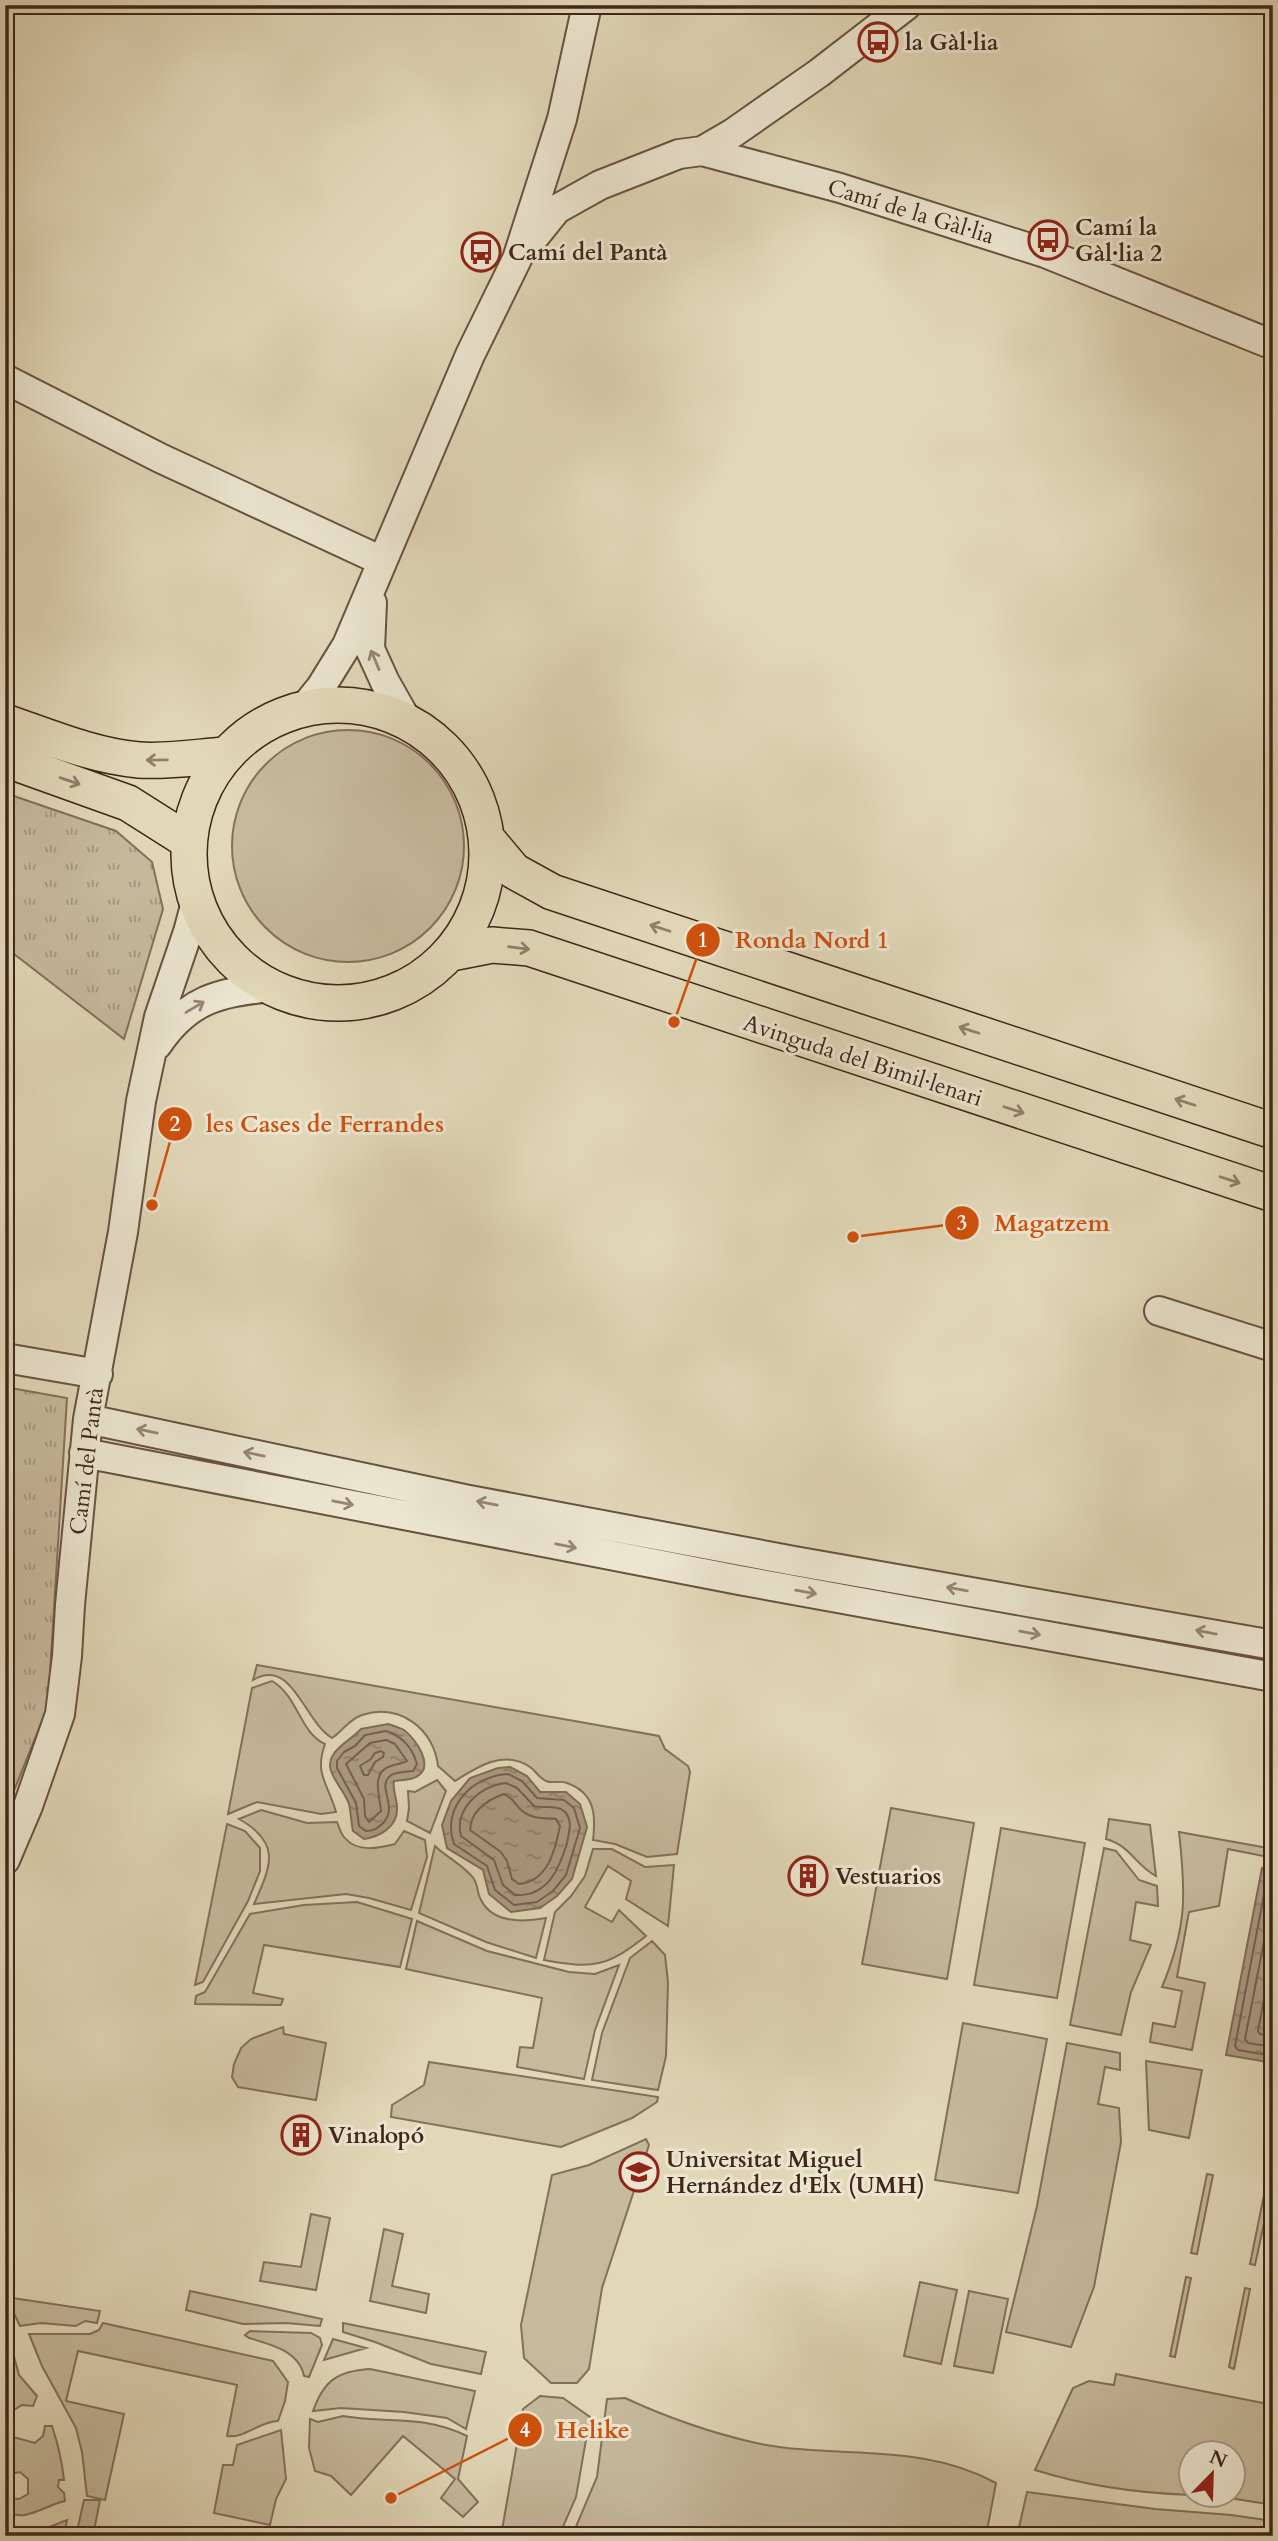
<svg xmlns="http://www.w3.org/2000/svg" width="1278" height="2541" font-family="Cardo,serif">
<style>
.grass{fill:url(#grass-tufts);stroke:#84705c;stroke-width:2}
.green{fill:#c6ba9d;stroke:#84705c;stroke-width:2}
.water{fill:url(#water-ripples);stroke:#816c59;stroke-width:2}
.lines{fill:none;stroke-linecap:round;stroke-linejoin:round}
.shore{stroke:#76604f;stroke-width:2}
.minor-casing{stroke:#695242;stroke-width:32}
.major-casing{stroke:#41261b;stroke-width:38}
.minor{stroke:#ece6d1;stroke-width:28}
.major{stroke:#e1d8b8;stroke-width:35}
.oneway{stroke:#968676}
.oneway2{stroke:#917f6a}
.labels{text-anchor:middle;stroke-width:6;stroke-linejoin:round;paint-order:stroke}
.poi-label{font-size:23px;font-weight:bold;fill:#41261b;stroke:#ece6d1;text-anchor:start}
.street-label{font-size:23px;fill:#41261b;stroke:#ece6d1}
.leader{fill:none;stroke:#cf510e;stroke-width:2.5}
.callout-dot{fill:#cf510e;stroke:#ece6d1;stroke-width:2.5}
.mark-label{font-size:21px;text-anchor:middle;font-weight:bold;fill:#fff}
.callout-label{font-size:24px;text-anchor:middle;font-weight:bold;fill:#cf510e;stroke:#ece6d1;stroke-width:6;stroke-linejoin:round;paint-order:stroke}
</style>
<defs>
<pattern id="grass-tufts" width="24" height="20" patternUnits="userSpaceOnUse" patternTransform="scale(1.75)"><rect width="24" height="20" fill="#c6ba9d"/><path d="M3 7l-1-3M5 7V3M7 7l1-3M15 17l-1-3M17 17v-4M19 17l1-3" fill="none" stroke="#a2977f"/></pattern>
<pattern id="water-ripples" width="26" height="14" patternUnits="userSpaceOnUse" patternTransform="scale(1.75)"><rect width="26" height="14" fill="#ab9b83"/><path d="M2 4q2-2 4 0t4 0M15 11q2-2 4 0t4 0" fill="none" stroke="#8d7e6a"/></pattern>
</defs>
<rect width="100%" height="100%" fill="#e1d8b8"/>
<filter id="stains"><feTurbulence type="fractalNoise" baseFrequency=".00286" numOctaves="4"/><feColorMatrix values="0 0 0 0 .2 0 0 0 0 .09 0 0 0 0 .02 0 0 0 .5 -.17"/></filter>
<radialGradient id="worn" r=".72"><stop offset=".6" stop-color="#630" stop-opacity="0"/><stop offset="1" stop-color="#630" stop-opacity=".3"/></radialGradient>
<path class="grass" d="M 5,793 L 116,831 L 152,862 L 163,909 L 124,1039 L 5,947 Z
M 5,1387 L 67,1398 L 48,1706 L 5,1813 Z"/>
<path class="green" d="M232 846a116 116 0 1 1 232 0a116 116 0 1 1-232 0Z
M 257,1665 L 659,1736 L 665,1749 L 688,1766 L 690,1772 L 677,1854 L 647,1857 L 615,1844 L 593,1840 C 596,1815 595,1793 567,1783 C 560,1780 553,1784 546,1781 C 539,1778 536,1771 530,1767 C 504,1749 477,1767 455,1781 L 438,1766 C 434,1729 400,1703 362,1715 C 349,1719 343,1731 332,1738 C 305,1723 292,1656 253,1680 Z
M 272,1681 C 298,1696 300,1733 325,1744 C 314,1775 328,1783 336,1812 L 321,1814 L 257,1802 L 228,1814 L 252,1688 Z
M 437,1780 L 446,1791 L 430,1833 L 407,1821 L 409,1808 L 408,1791 L 415,1792 Z
M 891,1808 L 974,1823 L 947,1979 L 862,1964 Z
M 261,1810 L 307,1823 L 337,1822 C 339,1827 341,1835 345,1838 C 357,1853 380,1848 395,1844 L 404,1831 L 425,1840 L 427,1857 L 411,1910 L 369,1898 L 346,1894 L 254,1904 C 271,1866 282,1843 239,1819 Z
M 1109,1819 L 1150,1825 L 1156,1876 C 1135,1865 1131,1846 1106,1839 Z
M 227,1824 L 245,1831 L 260,1848 L 260,1871 L 248,1901 L 203,1982 L 195,1985 Z
M 1001,1828 L 1085,1843 L 1057,1998 L 974,1985 Z
M 1179,1832 L 1273,1849 L 1273,1858 L 1228,1849 L 1219,1906 L 1189,1912 L 1177,1977 L 1205,1983 L 1192,2050 L 1150,2042 L 1153,2023 L 1175,2027 L 1182,1991 L 1162,1987 C 1187,1927 1186,1895 1179,1832 Z
M 435,1846 C 446,1857 465,1866 474,1879 C 478,1885 477,1893 481,1900 C 493,1924 524,1922 546,1918 L 536,1958 L 486,1942 L 419,1913 Z
M 1104,1848 L 1116,1851 L 1139,1880 L 1157,1886 L 1158,1906 L 1136,1902 L 1130,1940 L 1151,1945 L 1131,1992 L 1121,2035 L 1070,2025 Z
M 593,1849 L 612,1849 L 645,1867 L 674,1865 L 668,1926 L 626,1899 L 631,1881 L 608,1866 L 585,1907 L 612,1922 L 619,1910 L 646,1936 C 607,1967 593,1969 544,1960 L 555,1912 L 571,1896 L 585,1876 Z
M 357,1902 L 412,1919 L 400,1967 L 264,1945 L 253,1993 L 283,1999 L 281,2005 L 195,2004 L 196,1996 L 205,1992 L 250,1914 L 304,1905 Z
M 417,1921 L 487,1951 L 569,1972 L 595,1974 L 619,1965 L 595,2030 L 584,2079 L 517,2067 L 520,2047 L 533,2048 L 542,1998 L 406,1969 Z
M 652,1941 L 665,1955 L 668,1982 L 666,2056 L 658,2090 L 592,2080 L 602,2033 L 630,1958 Z
M 963,2023 L 1047,2039 L 1018,2193 L 935,2180 Z
M 283,2027 L 284,2034 L 326,2043 L 316,2100 L 238,2087 L 232,2077 L 234,2064 L 241,2048 L 251,2039 Z
M 1067,2043 L 1120,2053 L 1120,2070 L 1105,2067 L 1098,2104 L 1119,2108 L 1121,2142 L 1094,2287 L 1071,2347 L 1006,2332 L 1037,2206 Z
M 1146,2061 L 1202,2070 L 1189,2138 L 1149,2130 Z
M 429,2062 L 658,2097 L 657,2102 L 632,2118 L 561,2147 L 391,2117 L 392,2105 L 424,2085 Z
M 646,2139 L 649,2145 L 602,2288 L 589,2369 L 577,2383 L 551,2383 L 524,2358 L 521,2325 L 552,2175 L 589,2165 Z
M 1207,2174 L 1213,2175 L 1197,2254 L 1191,2253 Z
M 1266,2185 L 1272,2186 L 1255,2265 L 1250,2264 Z
M 311,2214 L 330,2218 L 316,2290 L 260,2281 L 264,2262 L 301,2267 Z
M 384,2229 L 403,2234 L 392,2286 L 429,2294 L 426,2313 L 370,2301 Z
M 1186,2277 L 1191,2278 L 1175,2357 L 1170,2356 Z
M 920,2282 L 957,2290 L 941,2364 L 904,2356 Z
M 1245,2288 L 1250,2289 L 1234,2369 L 1229,2367 Z
M 190,2291 L 322,2319 L 320,2326 L 286,2323 L 243,2324 L 186,2310 Z
M 969,2291 L 1008,2299 L 993,2373 L 954,2366 Z
M 6,2297 L 100,2311 L 97,2323 L 85,2321 L 76,2326 L 41,2323 L 20,2326 Z
M 103,2323 L 273,2361 L 288,2382 L 285,2401 L 278,2421 C 260,2421 244,2439 227,2436 L 237,2385 L 78,2351 L 66,2401 L 124,2414 L 105,2500 L 87,2496 L 82,2452 L 76,2428 L 42,2366 L 29,2334 L 90,2334 L 99,2330 Z
M 343,2323 L 486,2352 L 481,2374 L 431,2364 L 375,2342 L 343,2332 Z
M 250,2331 L 311,2333 L 320,2338 L 322,2345 L 309,2377 L 304,2376 C 299,2351 270,2344 249,2338 L 245,2335 Z
M 333,2339 L 366,2348 L 324,2360 Z
M 10,2342 L 19,2375 L 37,2396 L 33,2406 L 22,2405 L 14,2410 L 13,2437 L 35,2443 L 43,2436 L 45,2426 L 52,2426 C 58,2444 62,2461 64,2480 L 59,2480 L 58,2487 L 64,2493 L 65,2501 C 43,2506 27,2522 5,2512 L 5,2498 L 19,2499 L 28,2494 L 28,2479 L 20,2472 L 10,2474 L 5,2480 L 5,2343 Z
M 370,2369 L 475,2391 L 466,2429 L 447,2418 L 404,2412 L 341,2408 L 313,2411 C 324,2380 338,2371 370,2369 Z
M 1116,2374 L 1273,2405 L 1273,2505 L 1223,2497 L 1197,2496 L 1232,2496 L 1232,2454 L 1190,2454 L 1190,2495 C 1137,2493 1086,2486 1035,2470 L 1073,2388 L 1089,2381 L 1114,2385 Z
M 540,2396 L 563,2398 L 590,2417 L 576,2497 L 559,2536 L 501,2536 L 523,2409 Z
M 625,2398 C 666,2417 712,2433 756,2443 C 839,2460 919,2441 996,2483 L 986,2536 L 572,2536 L 597,2477 L 607,2399 Z
M 343,2416 C 390,2424 421,2414 467,2436 L 458,2479 L 478,2502 L 463,2517 L 441,2498 L 455,2479 L 403,2436 L 351,2495 L 331,2476 L 315,2471 L 309,2448 L 310,2419 L 318,2422 Z
M 281,2430 L 286,2479 L 276,2499 L 270,2525 L 214,2513 L 223,2465 L 233,2465 L 237,2445 Z
M 1027,2492 L 1155,2509 L 1231,2515 L 1273,2521 L 1273,2536 L 1017,2536 Z
M 84,2500 L 100,2500 L 93,2536 L 76,2536 Z
M 67,2520 L 64,2536 L 17,2536 L 34,2533 Z"/>
<path class="water" d="M 388,1724 C 393,1726 399,1727 404,1730 C 415,1738 436,1767 416,1777 C 411,1780 400,1780 394,1781 C 392,1791 398,1800 397,1810 C 397,1827 379,1837 364,1839 L 353,1831 C 351,1822 351,1812 349,1804 C 344,1788 322,1771 333,1755 C 340,1744 352,1739 361,1729 Z
M 510,1767 L 527,1776 L 540,1792 L 566,1792 L 580,1804 L 587,1827 L 572,1879 L 557,1896 L 540,1908 L 511,1912 L 489,1894 L 483,1870 L 447,1848 L 442,1825 L 451,1801 L 470,1778 L 498,1768 Z
M 1262,1868 L 1273,1870 L 1273,2063 L 1226,2055 Z"/>
<g class="lines">
<path class="shore" d="M 386,1731 C 403,1737 412,1747 417,1764 L 413,1771 C 406,1772 395,1772 390,1776 C 376,1787 400,1808 382,1824 C 376,1829 373,1831 366,1831 L 359,1826 L 356,1803 L 337,1768 L 337,1761 L 344,1752 L 355,1746 L 365,1735 Z
M 386,1740 L 395,1744 L 407,1761 C 401,1764 397,1764 391,1766 C 370,1772 380,1796 381,1811 L 369,1822 L 365,1816 L 364,1799 L 346,1764 L 370,1743 Z
M 381,1751 L 384,1753 L 383,1757 L 375,1762 L 368,1775 L 364,1775 L 360,1766 L 371,1759 L 375,1753 Z
M 508,1774 L 522,1781 L 537,1798 L 564,1800 L 574,1808 L 580,1828 L 566,1875 L 553,1891 L 537,1902 L 514,1905 L 495,1890 L 487,1866 L 454,1844 C 441,1808 472,1776 508,1774 Z
M 506,1783 L 517,1788 L 534,1806 C 543,1809 558,1804 565,1812 C 573,1821 569,1832 567,1843 C 559,1870 547,1897 515,1895 L 503,1885 L 494,1860 L 461,1836 C 454,1809 480,1786 506,1783 Z
M 504,1794 C 512,1797 515,1804 521,1810 C 531,1819 543,1818 556,1819 L 560,1826 C 555,1851 548,1881 519,1884 L 512,1879 L 507,1861 L 501,1852 L 470,1830 C 471,1810 487,1800 504,1794 Z
M 1273,1876 L 1267,1879 L 1235,2046 L 1238,2050 L 1273,2056
M 1273,1895 L 1245,2039 L 1248,2043 L 1273,2047
M 1273,1951 L 1258,2031 L 1260,2034 L 1273,2037"/>
<g class="minor-casing">
<path id="minor" d="M 702,151 L 840,188 L 1045,253 L 1273,345
M 527,246 L 557,209 L 600,185 L 679,154 L 702,151 L 733,133 L 819,73 L 907,5
M 5,379 L 160,458 L 382,561
M 372,603 L 370,649 L 385,682 L 407,721
M 304,708 L 321,687 L 347,645 L 470,355 L 517,259 L 562,119 L 587,5
M 157,1045 C 188,999 218,993 270,987
M 1159,1311 L 1273,1347
M 5,1358 L 98,1374
M 88,1419 L 464,1499 L 794,1561 L 1273,1645
M 84,1453 L 739,1580 L 1273,1677
M 5,1860 L 28,1806 L 60,1714 L 67,1656 L 70,1605 L 88,1419 L 123,1232 L 141,1101 L 159,1017 L 188,932 L 196,902"/>
</g>
<g class="major-casing">
<path id="major" d="M189 854a149 149 0 1 1 298 0a149 149 0 1 1-298 0Z
M 5,722 C 49,737 93,756 139,760 C 168,762 197,757 225,755
M 5,759 L 128,803 L 188,841
M 488,840 L 514,871 L 552,892 L 1273,1131
M 451,953 L 492,945 L 529,948 L 1273,1194"/>
</g>
<use href="#minor" class="minor"/>
<use href="#major" class="major"/>
</g>
<defs><path id="oneway-shaft" d="M-6 0H5M1.5-3L5.5 0L1.5 3" fill="none" stroke-width="1.6" stroke-linecap="round" stroke-linejoin="round" transform="scale(1.75)"/></defs>
<g class="oneway">
<use href="#oneway-shaft" transform="translate(375 660) rotate(-113)"/>
<use href="#oneway-shaft" transform="translate(195 1007) rotate(-31)"/>
<use href="#oneway-shaft" transform="translate(147 1431) rotate(-168)"/>
<use href="#oneway-shaft" transform="translate(254 1454) rotate(-168)"/>
<use href="#oneway-shaft" transform="translate(343 1503) rotate(11)"/>
<use href="#oneway-shaft" transform="translate(487 1503) rotate(-169)"/>
<use href="#oneway-shaft" transform="translate(566 1546) rotate(11)"/>
<use href="#oneway-shaft" transform="translate(957 1589) rotate(-170)"/>
<use href="#oneway-shaft" transform="translate(806 1592) rotate(10)"/>
<use href="#oneway-shaft" transform="translate(1206 1632) rotate(-169)"/>
<use href="#oneway-shaft" transform="translate(1030 1633) rotate(10)"/>
</g>
<g class="oneway2">
<use href="#oneway-shaft" transform="translate(157 760) rotate(179)"/>
<use href="#oneway-shaft" transform="translate(70 781) rotate(19)"/>
<use href="#oneway-shaft" transform="translate(660 928) rotate(-162)"/>
<use href="#oneway-shaft" transform="translate(519 948) rotate(7)"/>
<use href="#oneway-shaft" transform="translate(969 1030) rotate(-162)"/>
<use href="#oneway-shaft" transform="translate(1185 1102) rotate(-162)"/>
<use href="#oneway-shaft" transform="translate(1014 1110) rotate(18)"/>
<use href="#oneway-shaft" transform="translate(1230 1180) rotate(18)"/>
</g>
<defs>
<g id="bus-ring" transform="scale(2.0125)"><circle r="9.5" fill="#ece6d1" stroke="#8f2418" stroke-width="1.5"/><path d="M-5-6H5V4H4V6H2V4H-2V6H-4V4H-5ZM-3.5-4V0h7V-4ZM-3.5 1.2v1.5H-2V1.2ZM2 1.2v1.5H3.5V1.2Z" fill="#8f2418"/></g>
<g id="building-ring" transform="scale(2.0125)"><circle r="9.5" fill="#ece6d1" stroke="#8f2418" stroke-width="1.5"/><path d="M-4-6H4V6H1V3H-1V6H-4ZM-2.5-4.3h1.7v1.8h-1.7ZM.8-4.3h1.7v1.8H.8ZM-2.5-1h1.7V.8h-1.7ZM.8-1h1.7V.8H.8Z" fill="#8f2418"/></g>
<g id="university-ring" transform="scale(2.0125)"><circle r="9.5" fill="#ece6d1" stroke="#8f2418" stroke-width="1.5"/><path d="M0-5L7-2L0 1L-7-2ZM-4 1L0 2.5L4 1V4Q0 6-4 4Z" fill="#8f2418"/></g>
</defs>
<g fill-rule="evenodd">
<use href="#bus-ring" x="878" y="42"/>
<use href="#bus-ring" x="1048" y="240"/>
<use href="#bus-ring" x="481" y="252"/>
<use href="#building-ring" x="808" y="1876"/>
<use href="#building-ring" x="301" y="2135"/>
<use href="#university-ring" x="639" y="2172"/>
</g>
<g class="labels">
<g class="poi-label">
<text x="905" y="50">la Gàl·lia</text>
<text x="1075" y="235">Camí la<tspan x="1075" dy="26">Gàl·lia 2</tspan></text>
<text x="508" y="260">Camí del Pantà</text>
<text x="835" y="1884">Vestuarios</text>
<text x="328" y="2143">Vinalopó</text>
<text x="666" y="2167">Universitat Miguel<tspan x="666" dy="26">Hernández d'Elx (UMH)</tspan></text>
</g>
<g class="street-label">
<text transform="translate(911 211) rotate(17)" y="8">Camí de la Gàl·lia</text>
<text transform="translate(863 1060) rotate(18)" y="8">Avinguda del Bimil·lenari</text>
<text transform="translate(86 1461) rotate(-83)" y="8">Camí del Pantà</text>
</g>
</g>
<path class="leader" d="M674 1022L703 940M152 1205L175 1124M853 1237L962 1223M391 2498L525 2430"/>
<g class="callout-dot">
<circle cx="674" cy="1022" r="7"/>
<circle cx="152" cy="1205" r="7"/>
<circle cx="853" cy="1237" r="7"/>
<circle cx="391" cy="2498" r="7"/>
<circle cx="703" cy="940" r="18"/>
<circle cx="175" cy="1124" r="18"/>
<circle cx="962" cy="1223" r="18"/>
<circle cx="525" cy="2430" r="18"/>
</g>
<g class="mark-label">
<text x="703" y="947">1</text>
<text x="175" y="1131">2</text>
<text x="962" y="1230">3</text>
<text x="525" y="2437">4</text>
</g>
<g class="callout-label">
<text x="812" y="948">Ronda Nord 1</text>
<text x="325" y="1132">les Cases de Ferrandes</text>
<text x="1052" y="1231">Magatzem</text>
<text x="593" y="2438">Helike</text>
</g>
<rect width="1278" height="2541" fill="none" stroke="#e1d8b8" stroke-width="28"/>
<rect x="7" y="7" width="1264" height="2527" fill="none" stroke="#41261b" stroke-width="3.5"/>
<rect x="14" y="14" width="1250" height="2513" fill="none" stroke="#41261b" stroke-width="2"/>
<g transform="translate(1212 2474) rotate(23)"><circle r="33" fill="#ece6d1" stroke="#a89988" stroke-width="2"/>
<path d="M0-5L12 26L0 18L-12 26Z" fill="#8f2418"/>
<text y="-10" font-size="19" font-weight="bold" text-anchor="middle" fill="#41261b">N</text>
</g>
<rect width="100%" height="100%" filter="url(#stains)"/>
<rect width="100%" height="100%" fill="url(#worn)"/>
</svg>
